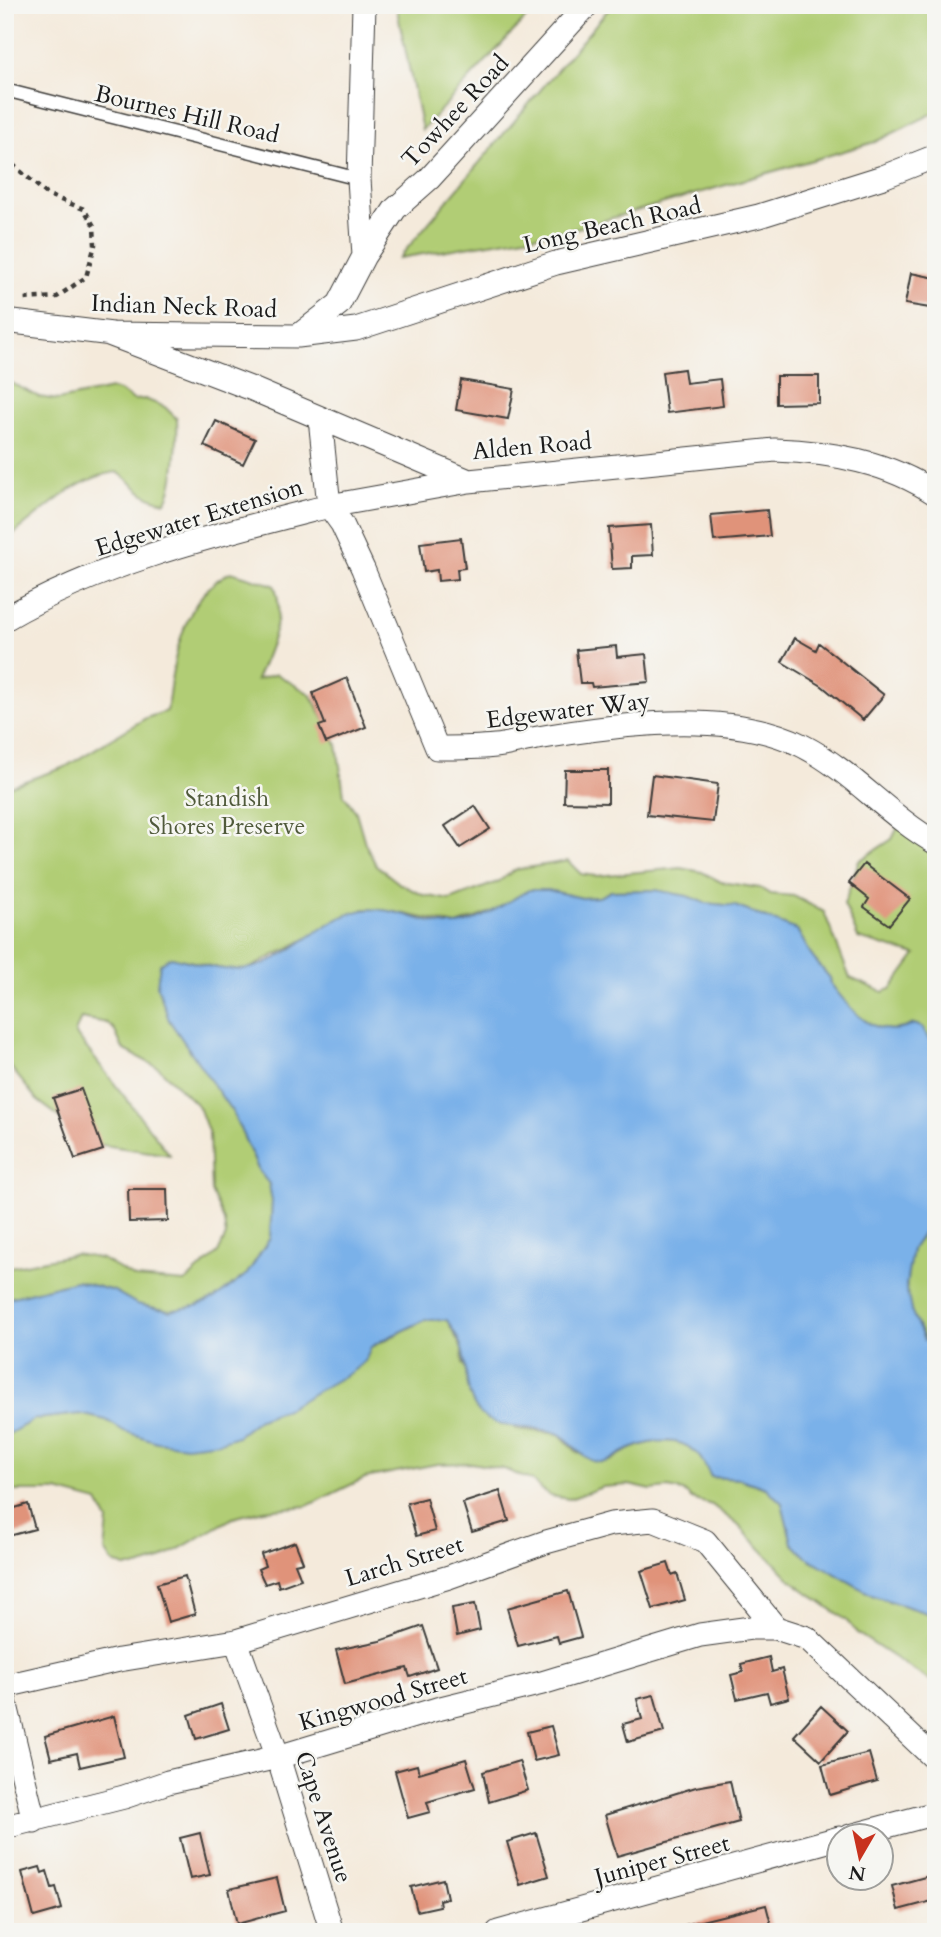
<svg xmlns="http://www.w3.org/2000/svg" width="941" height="1937" font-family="Cardo,serif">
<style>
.green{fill:#b1cd74;stroke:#667448;stroke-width:2}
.water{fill:#7ab1e9;stroke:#4b6682;stroke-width:2}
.building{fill:#e0937a}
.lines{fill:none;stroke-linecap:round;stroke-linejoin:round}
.lane-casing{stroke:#3c3b39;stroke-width:15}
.street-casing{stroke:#3c3b39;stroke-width:25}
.path{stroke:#3c3b39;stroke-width:4.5;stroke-dasharray:5 5;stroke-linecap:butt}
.lane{stroke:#fff;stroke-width:12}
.street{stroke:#fff;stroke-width:23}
.labels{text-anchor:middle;stroke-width:5;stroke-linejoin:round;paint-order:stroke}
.street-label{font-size:24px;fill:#1c1c1c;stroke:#f6f6f2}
.park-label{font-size:24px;fill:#505a3b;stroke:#f6f6f2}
</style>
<rect width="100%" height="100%" fill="#f6f6f2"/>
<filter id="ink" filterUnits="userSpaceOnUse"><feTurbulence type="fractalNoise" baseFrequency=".0143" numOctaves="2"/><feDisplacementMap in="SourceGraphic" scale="14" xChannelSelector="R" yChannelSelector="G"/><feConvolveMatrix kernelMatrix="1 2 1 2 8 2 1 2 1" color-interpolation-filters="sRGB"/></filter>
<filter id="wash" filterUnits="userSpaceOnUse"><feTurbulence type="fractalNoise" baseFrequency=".00686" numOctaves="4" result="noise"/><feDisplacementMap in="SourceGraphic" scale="28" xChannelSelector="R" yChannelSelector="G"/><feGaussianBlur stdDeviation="1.57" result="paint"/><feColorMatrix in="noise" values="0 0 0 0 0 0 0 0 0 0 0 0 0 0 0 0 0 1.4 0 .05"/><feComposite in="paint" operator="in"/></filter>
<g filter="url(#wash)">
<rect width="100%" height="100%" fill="#f4eadb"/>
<path class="green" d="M 396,5 L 538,5 L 422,130 Z
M 612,5 L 936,5 L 936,112 L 875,142 L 574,229 L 399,258 Z
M 5,380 L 39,397 L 58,400 L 111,389 L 119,391 L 134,400 L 145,399 L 165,407 L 177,419 C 178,435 175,491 165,502 C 138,496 139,486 117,472 C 71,478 42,515 5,540 Z
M 231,572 L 274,585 C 287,615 268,652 256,680 L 276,674 L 310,694 L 337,744 L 344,795 L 356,812 L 365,843 L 376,865 L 400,884 L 423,895 L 450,900 L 498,882 L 514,870 L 568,861 L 581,874 L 596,876 L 681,868 L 702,872 L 721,882 L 760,888 L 770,894 L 794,896 L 824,912 L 850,978 L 883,992 L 891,989 L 916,955 L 858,938 L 844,904 L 859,861 L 892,839 L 900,823 L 936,848 L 936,1049 L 922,1027 L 914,1024 C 877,1043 852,1012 831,984 L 830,978 L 813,958 L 797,930 L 735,906 L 705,903 L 687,896 L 655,890 L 611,891 L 599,897 L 582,898 L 548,890 L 457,925 L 400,913 L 364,909 L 248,969 L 228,970 L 171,957 L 157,985 L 169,1020 L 233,1113 L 259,1171 L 269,1184 L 272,1201 L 270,1238 L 247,1274 L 214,1299 L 196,1306 L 169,1311 L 137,1304 L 114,1291 L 76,1281 L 5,1299 L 5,1268 L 76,1254 L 102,1259 L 135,1278 L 185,1282 L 218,1253 L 226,1236 L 224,1221 L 211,1191 L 209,1134 L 199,1107 L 159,1068 L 123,1049 L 114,1029 L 107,1023 L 81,1018 L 75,1033 L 170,1155 L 96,1144 L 37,1100 L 5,1060 L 5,788 L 65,767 L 146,718 L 167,711 C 172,663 183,594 231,572 Z
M 936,1184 L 936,1264 L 931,1285 L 936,1291 L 936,1349 C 909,1327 899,1281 912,1250 C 915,1243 921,1238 924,1231 C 929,1216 930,1199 936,1184 Z
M 425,1320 L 447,1320 L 462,1349 L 463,1364 L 516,1429 L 559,1434 L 577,1452 L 610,1461 C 633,1445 673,1430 697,1453 C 703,1459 707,1469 711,1477 L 740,1479 L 766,1488 L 782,1503 L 792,1543 L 805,1556 L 874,1596 L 936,1616 L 936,1685 L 857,1633 L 846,1620 L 792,1581 L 738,1525 L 712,1505 L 692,1499 L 683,1491 L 668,1488 L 651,1490 L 629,1485 L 602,1487 L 570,1499 L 550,1496 L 531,1480 L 504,1469 L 471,1463 L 437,1464 L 365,1478 L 307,1506 L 264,1510 L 233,1518 L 158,1561 L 138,1567 L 125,1567 L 113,1562 L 105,1551 L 108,1521 L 98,1502 L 57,1491 L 5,1491 L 5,1436 L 35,1419 L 80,1414 L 106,1420 L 124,1431 L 237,1436 L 259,1419 L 287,1409 L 365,1361 L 371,1347 Z"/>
<path class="water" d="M 529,890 L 548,890 L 582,898 L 599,897 L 611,891 L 655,890 L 687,896 L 705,903 L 735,906 L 797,930 L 813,958 L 830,978 L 831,984 C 852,1012 877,1043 914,1024 L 922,1027 L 936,1049 L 936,1183 L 924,1231 L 912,1249 L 906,1286 L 911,1310 L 924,1340 L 936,1349 L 936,1616 L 874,1596 L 805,1556 L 792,1543 L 782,1503 L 766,1488 L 740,1479 L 711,1477 C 707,1469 703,1460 697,1454 C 678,1433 643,1442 622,1453 C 614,1457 608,1464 598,1462 C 580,1459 573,1441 559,1434 C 539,1424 496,1434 478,1411 C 464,1393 468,1369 462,1349 C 460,1339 452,1329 447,1320 L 425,1320 L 383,1340 L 371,1347 L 365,1361 L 353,1371 L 286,1409 L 259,1419 L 237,1436 L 220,1442 L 186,1446 L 157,1442 L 124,1431 L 106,1420 L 80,1414 L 35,1419 L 5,1436 L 5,1299 L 76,1281 L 114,1291 L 137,1304 L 169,1311 L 196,1306 L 214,1299 L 247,1274 L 270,1238 L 272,1201 L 269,1184 L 259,1171 L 233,1113 L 169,1020 L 157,985 L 160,964 L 171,957 C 195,962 220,972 244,969 C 285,965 320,918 363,910 C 392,905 430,927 457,925 C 477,924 511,899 529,890 Z"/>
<g id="blocks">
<path class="building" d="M 911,273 L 936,278 L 936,309 L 905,304 Z
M 684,369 L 686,383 L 720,379 L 723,406 L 667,413 L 662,372 Z
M 776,376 L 819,376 L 819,403 L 776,404 Z
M 461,380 L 514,389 L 508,419 L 456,410 Z
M 216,421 L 255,439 L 243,464 L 204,446 Z
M 767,510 L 770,536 L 714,541 L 711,515 Z
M 651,525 L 653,555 L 632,556 L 632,568 L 612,569 L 609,528 Z
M 461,538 L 465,568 L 457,569 L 458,579 L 438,581 L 437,570 L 424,572 L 420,543 Z
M 795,638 L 816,650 L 819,643 L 884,695 L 863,720 L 822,686 L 782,662 Z
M 616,646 L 617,657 L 646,654 L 649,682 L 592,687 L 591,683 L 580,683 L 576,650 Z
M 347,678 L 366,727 L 326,743 L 319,726 L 325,724 L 313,693 Z
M 565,770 L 608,770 L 608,803 L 564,802 Z
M 652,775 L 718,784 L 713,822 L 647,815 Z
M 475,806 L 490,829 L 460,848 L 445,826 Z
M 864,864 L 910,899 L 889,925 L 864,907 L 869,899 L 849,883 Z
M 81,1089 L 103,1150 L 75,1159 L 53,1098 Z
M 128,1189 L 167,1189 L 168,1221 L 129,1222 Z
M 500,1491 L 509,1521 L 472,1532 L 463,1503 Z
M 426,1498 L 435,1531 L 416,1536 L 407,1503 Z
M 28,1504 L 35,1529 L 5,1537 L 5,1511 Z
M 295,1542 L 303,1562 L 295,1564 L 301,1579 L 279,1587 L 277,1580 L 265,1584 L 258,1569 L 265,1566 L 261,1554 Z
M 668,1563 L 672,1575 L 677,1573 L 685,1600 L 653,1609 L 641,1571 Z
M 185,1576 L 195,1614 L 168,1622 L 157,1584 Z
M 568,1591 L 581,1637 L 559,1643 L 557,1636 L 518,1646 L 507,1608 Z
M 475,1604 L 480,1630 L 457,1636 L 452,1608 Z
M 423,1626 L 437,1668 L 410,1677 L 407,1668 L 345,1684 L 336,1650 L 380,1641 Z
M 769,1657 L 772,1672 L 782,1669 L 789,1698 L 770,1703 L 767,1692 L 737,1699 L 731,1675 L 743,1672 L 741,1664 Z
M 654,1695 L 664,1732 L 628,1742 L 623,1724 L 642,1719 L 637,1699 Z
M 221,1704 L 229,1729 L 196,1739 L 189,1715 Z
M 821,1706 L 848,1731 L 821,1761 L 794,1736 Z
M 114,1716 L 124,1757 L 80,1767 L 77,1753 L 51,1759 L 45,1736 Z
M 551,1726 L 559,1755 L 534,1761 L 527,1732 Z
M 869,1753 L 877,1781 L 830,1795 L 822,1765 Z
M 466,1759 L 475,1788 L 427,1802 L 430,1812 L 408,1818 L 395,1771 L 417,1765 L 419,1773 Z
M 519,1761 L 528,1790 L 489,1802 L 483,1772 Z
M 730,1781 L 739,1822 L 617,1856 L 605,1815 L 696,1787 Z
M 200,1833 L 210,1875 L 190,1879 L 180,1838 Z
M 536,1833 L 549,1876 L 520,1885 L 507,1842 Z
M 40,1867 L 42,1873 L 47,1871 L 52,1888 L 56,1887 L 62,1909 L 34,1917 L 22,1872 Z
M 936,1874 L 936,1900 L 898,1910 L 892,1886 Z
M 277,1878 L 285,1911 L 237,1924 L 229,1889 Z
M 443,1879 L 447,1898 L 439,1900 L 440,1906 L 417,1911 L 411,1887 Z
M 766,1905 L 773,1932 L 686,1932 L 685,1925 Z"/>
</g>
</g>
<g filter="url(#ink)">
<use href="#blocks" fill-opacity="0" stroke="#3c3b39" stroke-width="2"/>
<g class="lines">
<g class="lane-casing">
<path id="lane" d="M 5,90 L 359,179"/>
</g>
<g class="street-casing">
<path id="street" d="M 364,256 L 395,209 L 429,179 L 587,5
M 5,321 L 112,334 L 298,336 L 339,304 L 364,256 L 359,179 L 364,5
M 109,334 L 250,388 L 469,481 L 775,450 C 832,452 889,462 936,494
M 298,336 L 356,329 L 556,263 L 759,216 L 883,177 L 936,156
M 469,481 L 329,506 L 342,524 L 363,569 L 437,748 C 456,748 476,748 495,746 C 508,745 520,741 532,739 C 612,725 729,708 803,746 C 852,771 888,816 936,843
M 5,619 C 104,561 219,534 329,506 L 320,418
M 236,1641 L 278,1757 L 332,1932
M 5,1686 L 119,1660 L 236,1641 L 449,1577 L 546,1542 L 611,1524 L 653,1520 L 705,1541 L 776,1628
M 5,1701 L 34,1821
M 5,1827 L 124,1797 L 168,1782 L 278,1757 L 437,1709 L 542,1683 L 700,1635 L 751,1628 L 776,1628 L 807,1638 L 936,1760
M 850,1836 L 936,1813
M 498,1932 L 839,1838"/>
</g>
<path class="path" d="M 5,158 L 48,195 L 84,209 L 94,226 L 95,245 L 86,277 L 57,297 L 23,299"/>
<use href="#lane" class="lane"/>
<use href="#street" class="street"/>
</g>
</g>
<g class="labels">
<g class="street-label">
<text transform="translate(455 111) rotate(-47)" y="8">Towhee Road</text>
<text transform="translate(187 114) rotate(13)" y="8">Bournes Hill Road</text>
<text transform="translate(612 225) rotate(-13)" y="8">Long Beach Road</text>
<text transform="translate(184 306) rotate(2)" y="8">Indian Neck Road</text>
<text transform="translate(532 446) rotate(-5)" y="8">Alden Road</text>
<text transform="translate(199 517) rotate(-17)" y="8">Edgewater Extension</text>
<text transform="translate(568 710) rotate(-7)" y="8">Edgewater Way</text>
<text transform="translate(404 1561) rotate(-17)" y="8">Larch Street</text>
<text transform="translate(383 1699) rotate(-16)" y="8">Kingwood Street</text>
<text transform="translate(324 1817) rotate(72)" y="8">Cape Avenue</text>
<text transform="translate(662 1860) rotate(-15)" y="8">Juniper Street</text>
</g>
<g class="park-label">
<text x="227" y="806">Standish<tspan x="227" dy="28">Shores Preserve</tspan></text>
</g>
</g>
<rect width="941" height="1937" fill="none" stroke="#f6f6f2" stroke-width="28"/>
<g transform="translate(860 1857) rotate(189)"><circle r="33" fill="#f6f6f2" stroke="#9f9f9c" stroke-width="2"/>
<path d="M0-5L12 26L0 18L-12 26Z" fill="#c8321e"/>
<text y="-10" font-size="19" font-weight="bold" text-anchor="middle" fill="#1c1c1c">N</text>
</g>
</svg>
